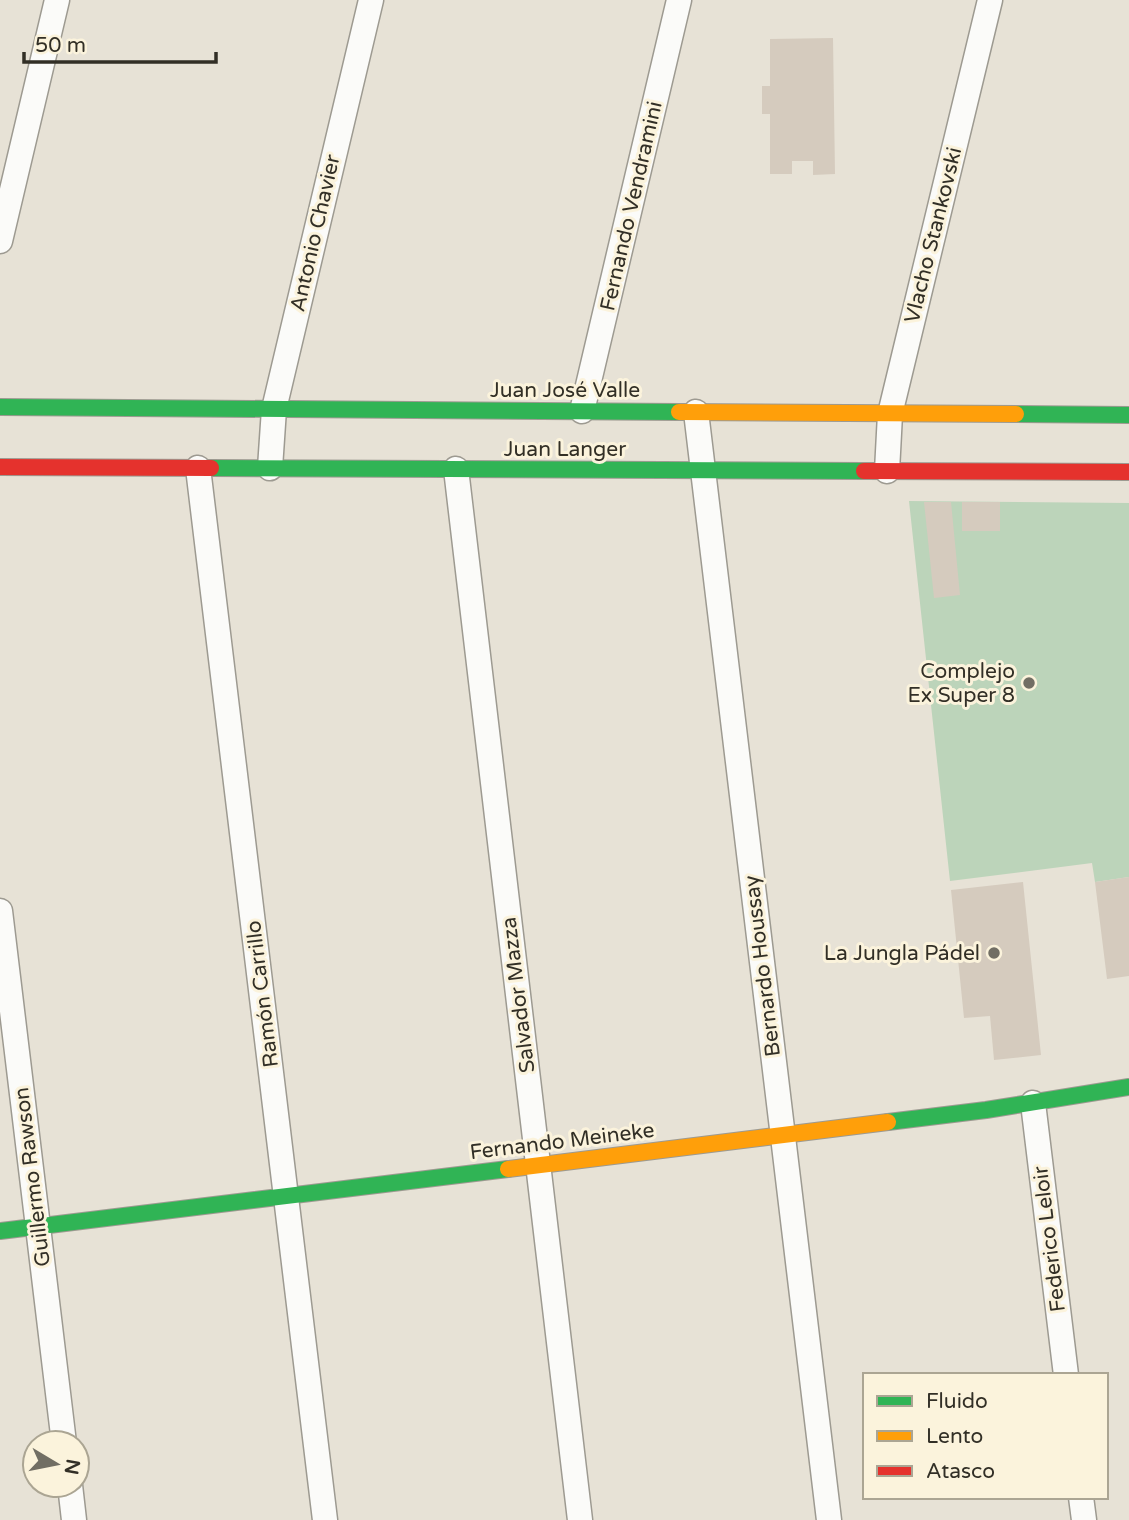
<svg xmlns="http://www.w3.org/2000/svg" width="1129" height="1520" font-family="'Varela Round',sans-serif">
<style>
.green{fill:#bcd4ba}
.building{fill:#d5cbbe}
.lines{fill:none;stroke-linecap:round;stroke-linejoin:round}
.street-casing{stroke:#9d9a91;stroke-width:27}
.fast-casing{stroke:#9d9a91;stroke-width:18}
.slow-casing{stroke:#9d9a91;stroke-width:18}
.jam-casing{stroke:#9d9a91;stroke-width:18}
.street{stroke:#fbfbf9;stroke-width:24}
.fast{stroke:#30b455;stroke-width:16}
.slow{stroke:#ff9f0a;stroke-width:16}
.jam{stroke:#e5322d;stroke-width:16}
.poi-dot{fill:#716e64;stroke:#fbf3dc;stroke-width:2.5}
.labels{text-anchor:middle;stroke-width:6;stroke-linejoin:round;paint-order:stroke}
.street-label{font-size:21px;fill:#322f26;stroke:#fbf3dc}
.poi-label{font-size:21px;fill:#322f26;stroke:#fbf3dc;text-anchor:end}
</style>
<rect width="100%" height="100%" fill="#e7e2d6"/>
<path class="green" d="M 909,501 L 1129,503 L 1129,877 L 1095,882 L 1092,863 L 950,881 Z"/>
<path class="building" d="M 833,38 L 835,174 L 813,175 L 813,161 L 792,161 L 792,174 L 770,174 L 770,114 L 762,114 L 762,86 L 770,86 L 770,39 Z
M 924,502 L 951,502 L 960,595 L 934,598 Z
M 962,502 L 1000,502 L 1000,531 L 962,531 Z
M 1129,877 L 1129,976 L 1107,979 L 1095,882 Z
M 1023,882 L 1041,1055 L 994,1060 L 990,1016 L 964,1018 L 951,890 Z"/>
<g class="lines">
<g class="street-casing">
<path id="street" d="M 0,241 L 57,0
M 582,411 L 679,0
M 696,412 L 829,1520
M 198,468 L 325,1520
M 270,468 L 274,409 L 371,0
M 456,469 L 580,1520
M 887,471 L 890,414 L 990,0
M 0,911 L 64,1443
M 1033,1103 L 1066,1375
M 70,1485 L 74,1520
M 1081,1497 L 1084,1520"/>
</g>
<g class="fast-casing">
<path id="fast" d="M 0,407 L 679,412
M 1016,414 L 1129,415
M 211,468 L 864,471
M 888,1122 L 986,1110 L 1129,1087
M 0,1231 L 508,1169"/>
</g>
<g class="slow-casing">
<path id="slow" d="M 679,412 L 1016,414
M 508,1169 L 888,1122"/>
</g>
<g class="jam-casing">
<path id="jam" d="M 0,467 L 211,468
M 864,471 L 1129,472"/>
</g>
<use href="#street" class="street"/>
<use href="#fast" class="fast"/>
<use href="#slow" class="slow"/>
<use href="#jam" class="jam"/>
</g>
<g class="poi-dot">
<circle cx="1029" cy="683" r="7"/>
<circle cx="994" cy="953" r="7"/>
</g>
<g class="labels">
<g class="street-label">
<text transform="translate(631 206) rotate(-77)" y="7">Fernando Vendramini</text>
<text transform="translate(315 233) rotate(-77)" y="7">Antonio Chavier</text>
<text transform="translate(933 235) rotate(-76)" y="7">Vlacho Stankovski</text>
<text x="565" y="397">Juan José Valle</text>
<text x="565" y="456">Juan Langer</text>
<text transform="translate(762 966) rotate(-97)" y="7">Bernardo Houssay</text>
<text transform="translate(262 994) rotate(-97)" y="7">Ramón Carrillo</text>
<text transform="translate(518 995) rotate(-97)" y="7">Salvador Mazza</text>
<text transform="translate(562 1141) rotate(-7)" y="7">Fernando Meineke</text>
<text transform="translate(32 1177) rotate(-97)" y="7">Guillermo Rawson</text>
<text transform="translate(1049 1239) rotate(-97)" y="7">Federico Leloir</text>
</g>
<g class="poi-label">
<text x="1015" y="678">Complejo<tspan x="1015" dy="24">Ex Super 8</tspan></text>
<text x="980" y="960">La Jungla Pádel</text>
</g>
</g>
<rect x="863" y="1373" width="245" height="126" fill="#fbf3dc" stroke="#aba593" stroke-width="2"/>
<rect x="877" y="1396" width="35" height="10" fill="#30b455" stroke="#aba593" stroke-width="2"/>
<text x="926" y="1408" font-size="21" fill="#322f26">Fluido</text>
<rect x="877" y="1431" width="35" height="10" fill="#ff9f0a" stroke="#aba593" stroke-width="2"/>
<text x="926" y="1443" font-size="21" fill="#322f26">Lento</text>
<rect x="877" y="1466" width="35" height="10" fill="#e5322d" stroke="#aba593" stroke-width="2"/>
<text x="926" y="1478" font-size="21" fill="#322f26">Atasco</text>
<g transform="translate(56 1464) rotate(100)"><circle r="33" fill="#fbf3dc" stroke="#aba593" stroke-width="2"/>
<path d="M0-5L12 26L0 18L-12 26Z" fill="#716e64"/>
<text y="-10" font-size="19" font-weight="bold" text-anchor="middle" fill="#322f26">N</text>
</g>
<path d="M24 52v10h192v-10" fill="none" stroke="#322f26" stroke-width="3.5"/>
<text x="35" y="52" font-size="21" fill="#322f26" stroke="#fbf3dc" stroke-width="5" paint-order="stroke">50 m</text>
</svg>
